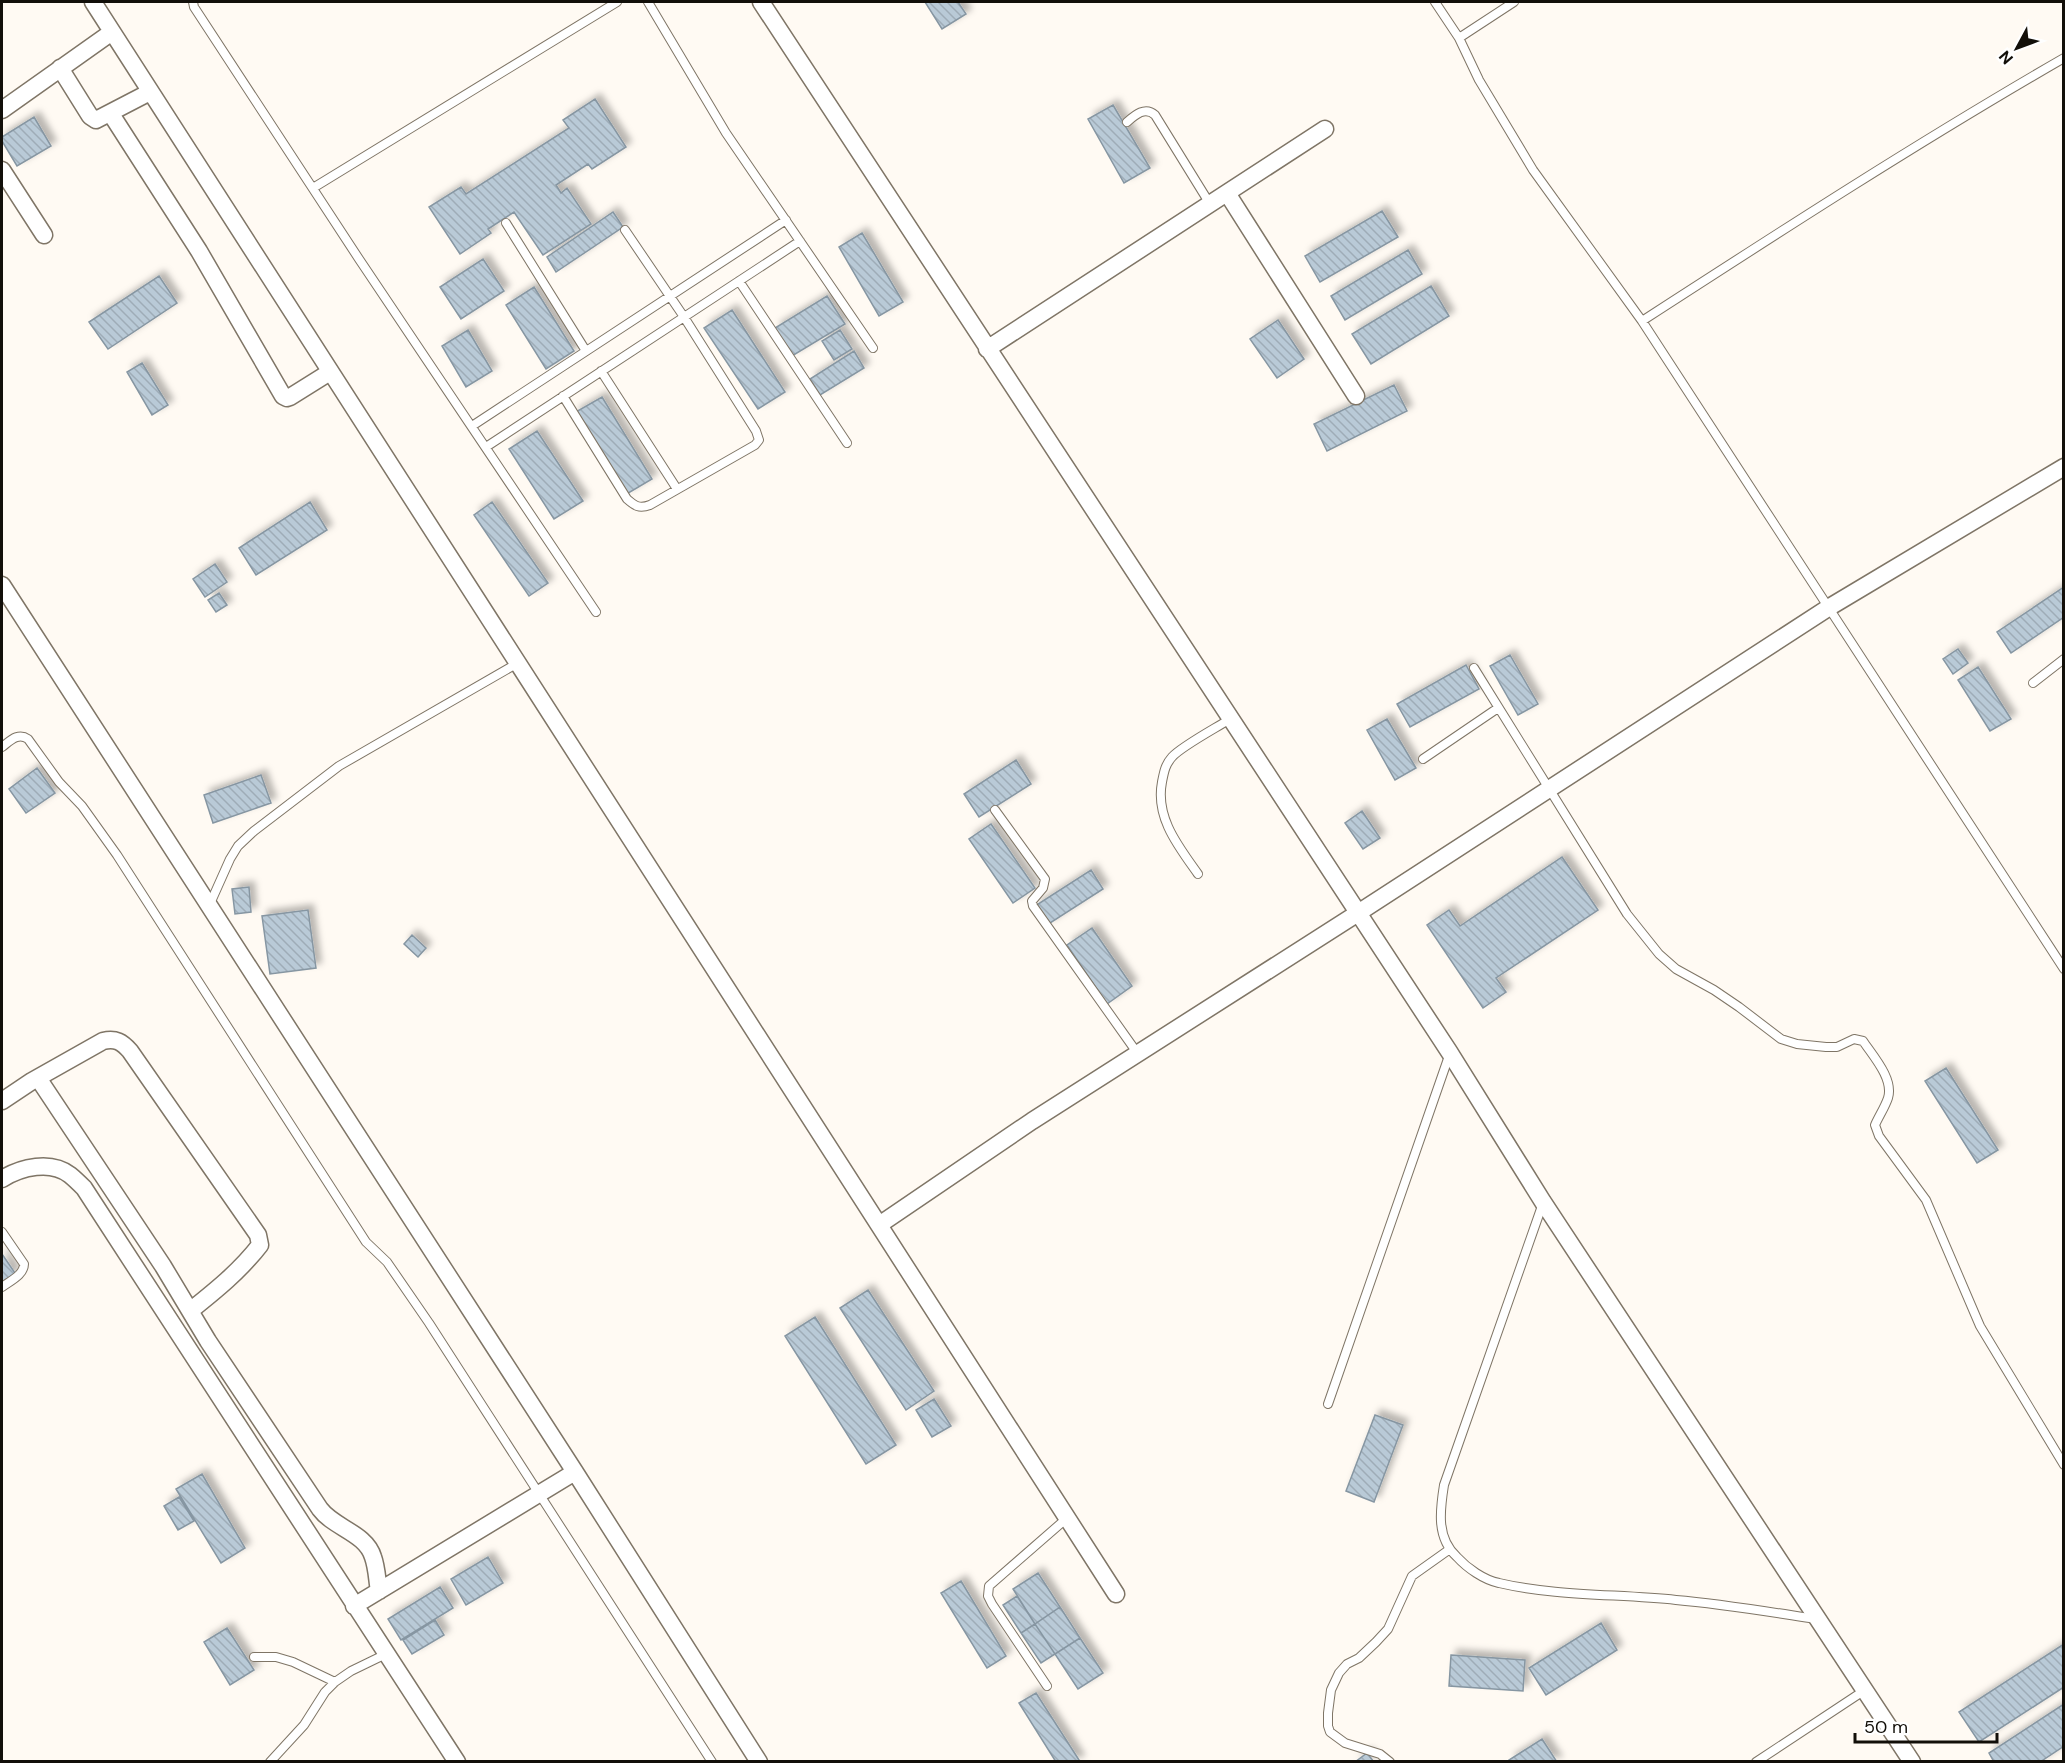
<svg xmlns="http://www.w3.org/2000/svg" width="2065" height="1763" font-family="'DM Sans',sans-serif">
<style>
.building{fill:url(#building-back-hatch);stroke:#8696a2;stroke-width:1.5;filter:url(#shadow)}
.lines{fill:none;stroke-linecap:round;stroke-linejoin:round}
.service-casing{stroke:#7f7566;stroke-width:10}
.minor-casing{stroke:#7f7566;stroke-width:19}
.service{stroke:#fff;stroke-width:8}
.minor{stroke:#fff;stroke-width:16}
</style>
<defs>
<pattern id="building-back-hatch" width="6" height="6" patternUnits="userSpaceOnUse" patternTransform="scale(1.5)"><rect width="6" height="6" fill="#b9cad7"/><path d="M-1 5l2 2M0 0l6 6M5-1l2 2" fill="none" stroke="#9eacb7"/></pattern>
<filter id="shadow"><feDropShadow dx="5.5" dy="-5.5" stdDeviation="3" flood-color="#0004"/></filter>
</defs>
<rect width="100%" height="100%" fill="#fffaf3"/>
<path class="building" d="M 925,2 L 958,2 L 966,14 L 942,29 Z
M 595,99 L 626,147 L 592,169 L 588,164 L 556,185 L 561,193 L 567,188 L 591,224 L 543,255 L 514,212 L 488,229 L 491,233 L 460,254 L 429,207 L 461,187 L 466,194 L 569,128 L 563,120 Z
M 1113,105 L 1150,168 L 1124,183 L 1088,119 Z
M 34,117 L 51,146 L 17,166 L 2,141 L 2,137 Z
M 1382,211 L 1398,237 L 1320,282 L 1305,256 Z
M 613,212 L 623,227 L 556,272 L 547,257 Z
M 862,233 L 903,302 L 879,316 L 839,247 Z
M 1408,250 L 1422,274 L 1345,320 L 1331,296 Z
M 483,259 L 504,291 L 461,319 L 440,287 Z
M 159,276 L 177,303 L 108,349 L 89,322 Z
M 1431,286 L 1449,316 L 1371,364 L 1352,334 Z
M 534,287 L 574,351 L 546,369 L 506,305 Z
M 827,296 L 845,324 L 792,356 L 775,328 Z
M 732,310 L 785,392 L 758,409 L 704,328 Z
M 1278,320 L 1304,359 L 1277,378 L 1250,339 Z
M 468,330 L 492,371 L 466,387 L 442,346 Z
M 840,330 L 852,349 L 834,360 L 822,341 Z
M 854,351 L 864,368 L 820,395 L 810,379 Z
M 142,363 L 168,405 L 152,415 L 127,372 Z
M 1394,385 L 1407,411 L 1327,451 L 1314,424 Z
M 602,397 L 652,479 L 625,495 L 574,413 Z
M 537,431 L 583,501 L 554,519 L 509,449 Z
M 310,502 L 327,530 L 256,575 L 239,548 Z
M 492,502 L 548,583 L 529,596 L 474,515 Z
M 215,564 L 227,582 L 205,597 L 193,579 Z
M 2064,587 L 2064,617 L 2011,653 L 1997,632 Z
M 219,593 L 227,605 L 216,612 L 208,600 Z
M 1958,649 L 1968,663 L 1953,674 L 1943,659 Z
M 1510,655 L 1538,704 L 1518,715 L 1490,666 Z
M 1466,665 L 1479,689 L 1410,727 L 1397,704 Z
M 1978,667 L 2011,719 L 1990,731 L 1958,680 Z
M 1387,719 L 1416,768 L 1395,780 L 1367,730 Z
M 1016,760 L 1031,784 L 979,817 L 964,794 Z
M 37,768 L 55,793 L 26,813 L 9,789 Z
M 261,775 L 271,803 L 213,823 L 204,795 Z
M 1362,811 L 1380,838 L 1363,849 L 1345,823 Z
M 991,824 L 1035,888 L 1013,903 L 969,839 Z
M 1562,857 L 1598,910 L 1496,978 L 1506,992 L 1483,1008 L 1427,925 L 1449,910 L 1460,926 Z
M 1091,870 L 1103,889 L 1047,925 L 1035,906 Z
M 249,887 L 251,912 L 235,914 L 232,889 Z
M 308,910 L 316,968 L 270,974 L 262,916 Z
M 1092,928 L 1132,986 L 1107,1004 L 1067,945 Z
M 412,935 L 426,948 L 418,957 L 404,944 Z
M 1946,1068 L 1998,1150 L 1977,1163 L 1925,1081 Z
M 2,1254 L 15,1273 L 2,1282 Z
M 868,1290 L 934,1391 L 906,1410 L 840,1308 Z
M 815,1317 L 896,1445 L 866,1464 L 785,1336 Z
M 934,1399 L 951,1426 L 932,1437 L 916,1410 Z
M 1375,1415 L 1403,1425 L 1374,1502 L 1346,1491 Z
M 202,1474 L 245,1548 L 221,1563 L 176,1489 Z
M 179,1497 L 194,1521 L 178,1530 L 164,1506 Z
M 488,1557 L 503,1583 L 466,1605 L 451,1579 Z
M 1038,1573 L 1060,1607 L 1035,1624 L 1013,1589 Z
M 961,1581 L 1006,1656 L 987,1668 L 941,1593 Z
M 440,1587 L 453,1608 L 401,1640 L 388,1619 Z
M 1017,1596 L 1035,1624 L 1021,1633 L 1003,1605 Z
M 1060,1607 L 1080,1638 L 1055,1654 L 1035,1624 Z
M 435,1620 L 444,1635 L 412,1654 L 403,1640 Z
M 1601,1623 L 1617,1650 L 1546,1695 L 1529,1668 Z
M 1035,1624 L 1055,1654 L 1041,1663 L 1021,1633 Z
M 227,1628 L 254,1670 L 230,1685 L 204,1642 Z
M 1080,1638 L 1103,1673 L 1078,1689 L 1055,1654 Z
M 2064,1644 L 2064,1687 L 1979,1742 L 1959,1712 Z
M 1451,1655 L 1525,1660 L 1523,1691 L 1449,1686 Z
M 1036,1693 L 1079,1760 L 1077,1762 L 1056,1762 L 1019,1703 Z
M 2064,1704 L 2064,1746 L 2040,1762 L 1994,1762 L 1989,1753 Z
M 1542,1739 L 1557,1762 L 1510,1762 L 1509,1760 Z
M 1367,1753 L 1374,1762 L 1355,1762 Z"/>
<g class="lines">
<g class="service-casing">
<path id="service" d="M 193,2 L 194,7 L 359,259 L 596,612
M 648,2 L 726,133 L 873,348
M 1435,2 L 1459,38
M 1514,2 L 1459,38 L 1479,80 L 1533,170 L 1642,321 L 2064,969
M 1127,122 C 1135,115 1145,106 1155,115 L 1210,204
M 313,188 L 617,2
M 506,223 L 586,351
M 739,281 L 847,443
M 1642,321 C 1781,231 1920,141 2064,58
M 601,371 L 677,489
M 563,396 L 627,499 C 635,506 639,509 650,505 L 755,445 L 759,440 L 756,431 L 684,317 L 625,230
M 472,426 L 786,220
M 486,447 L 800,241
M 1474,668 L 1627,914 L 1659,954 L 1676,969 L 1714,990 L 1739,1007 L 1781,1039 L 1797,1044 L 1826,1047 L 1837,1047 L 1854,1039 L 1863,1041 C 1873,1056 1894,1079 1888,1098 C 1885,1107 1879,1116 1875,1125 L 1879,1136 L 1926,1200 L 1980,1326 L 2064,1465
M 2033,683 L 2064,659
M 2,747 C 10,741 18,732 28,739 L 59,782 L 82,806 L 117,855 L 366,1242 L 387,1262 L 429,1323 L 712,1762
M 1423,759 L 1498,708
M 995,810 L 1045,879 L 1043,888 L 1032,901 L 1033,906 L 1138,1054
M 1198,874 C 1179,847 1155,818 1162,782 C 1164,772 1165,765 1172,757 C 1182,746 1216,728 1230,719
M 209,906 L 230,859 L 238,846 L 254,831 L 339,766 L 518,663
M 1543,1203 L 1444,1485 C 1440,1510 1436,1538 1457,1557 C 1467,1568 1484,1580 1499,1583 C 1554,1596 1620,1594 1676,1600 C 1723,1604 1770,1612 1816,1619
M 2,1232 L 24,1264 C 24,1275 10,1281 2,1287
M 1328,1404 L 1450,1053
M 254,1657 L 276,1657 L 293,1662 L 335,1682
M 1047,1686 L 992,1604 L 988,1596 L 989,1586 L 1067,1518
M 270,1762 L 304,1725 L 325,1692 L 335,1682 L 351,1671 L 386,1654
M 1390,1762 L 1380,1754 L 1345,1743 L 1330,1732 L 1328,1726 L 1328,1713 L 1331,1690 L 1339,1673 L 1347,1664 L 1359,1658 L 1376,1642 L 1388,1629 L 1412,1576 L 1450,1549
M 1756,1762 L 1865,1690"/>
</g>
<g class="minor-casing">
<path id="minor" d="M 93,2 L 1116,1594
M 761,2 L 1450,1053 L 1543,1202 L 1912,1762
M 60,68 L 90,116 L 96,120 L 150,92
M 2,110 L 112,32
M 111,114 L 199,251 L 283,396 L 287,398 L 290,397 L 330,372
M 2,170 L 44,235
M 1227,193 L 1356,396
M 987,349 L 1325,129
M 2,585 L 575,1472 L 759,1762
M 38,1078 L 163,1266 L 208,1341 L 320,1509 C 334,1528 366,1533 373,1557 C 377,1568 377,1580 379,1591
M 2,1101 L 32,1081 L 103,1041 C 116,1038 122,1042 130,1051 L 258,1235 L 260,1245 C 240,1271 215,1291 190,1311
M 2,1179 C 21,1167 51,1160 70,1175 C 75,1179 80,1184 84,1188 L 457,1762
M 879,1225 L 1032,1121 L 1358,913 L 1828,608 L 2064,467
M 354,1606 L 575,1472"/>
</g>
<use href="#service" class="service"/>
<use href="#minor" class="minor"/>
</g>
<rect width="2065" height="1763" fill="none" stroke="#120f09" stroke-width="6"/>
<g transform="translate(2017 48) rotate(229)" stroke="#ffffff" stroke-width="4.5" paint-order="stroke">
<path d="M0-4.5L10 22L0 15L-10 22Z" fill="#120f09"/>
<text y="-9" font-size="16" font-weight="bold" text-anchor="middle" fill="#120f09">N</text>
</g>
<path d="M1855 1733v9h142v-9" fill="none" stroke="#120f09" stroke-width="3"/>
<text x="1864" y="1733" font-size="18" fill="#120f09" stroke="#ffffff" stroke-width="4.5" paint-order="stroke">50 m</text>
</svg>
